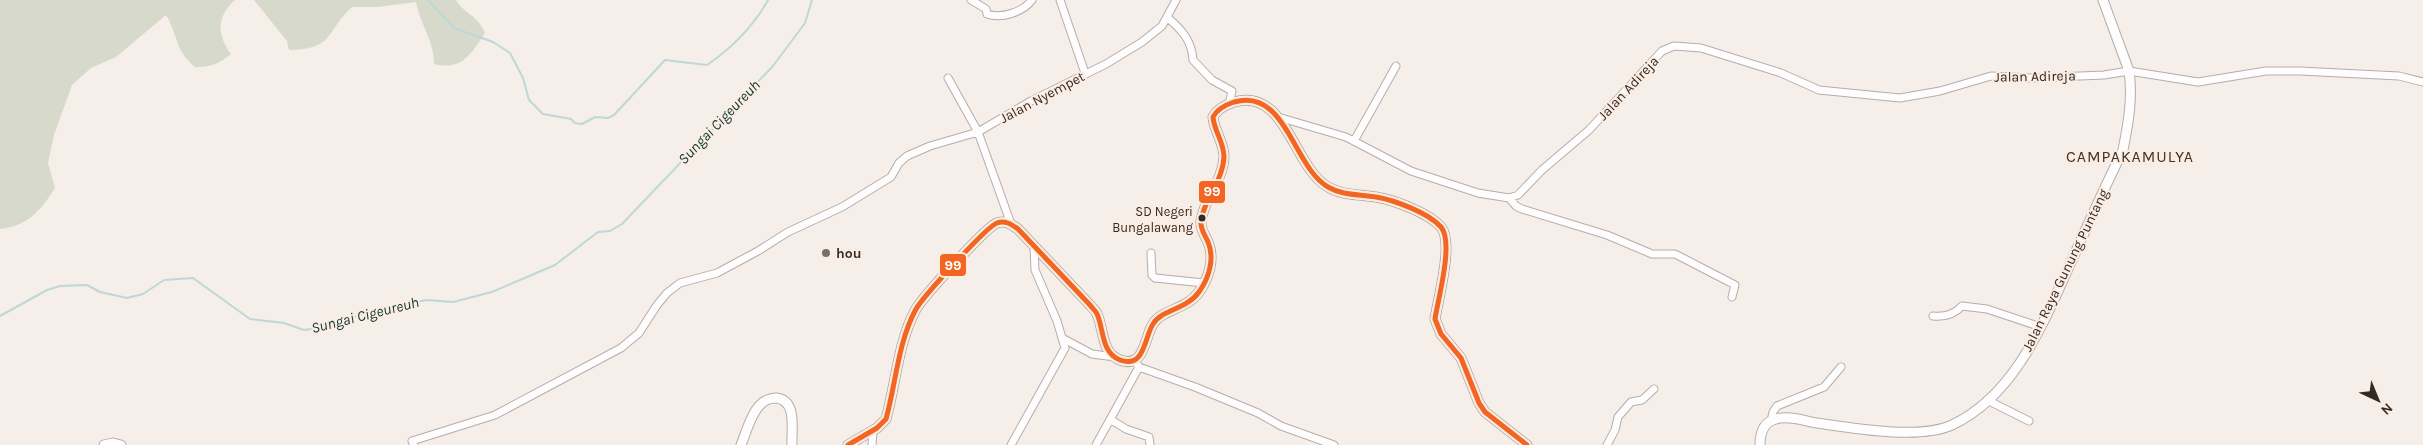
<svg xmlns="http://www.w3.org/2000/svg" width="2423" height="445" font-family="Karla,sans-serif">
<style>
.green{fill:#d7d9cb}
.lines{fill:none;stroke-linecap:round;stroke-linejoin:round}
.stream{stroke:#bdd8d6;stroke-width:2}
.minor-casing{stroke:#b4aea9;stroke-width:9}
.tertiary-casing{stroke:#b4aea9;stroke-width:11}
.minor{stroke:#fefcfc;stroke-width:7}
.tertiary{stroke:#fefcfc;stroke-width:9}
.bus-1-casing{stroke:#fcede3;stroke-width:9}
.bus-1{stroke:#f26522;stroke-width:5}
.bus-dot{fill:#312a25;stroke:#fcede3;stroke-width:2}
.poi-dot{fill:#766f6a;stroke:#fcede3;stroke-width:2}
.labels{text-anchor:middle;stroke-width:4;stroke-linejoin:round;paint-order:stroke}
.bus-label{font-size:13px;fill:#312a25;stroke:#fcede3;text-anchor:end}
.street-label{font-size:14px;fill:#312a25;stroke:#fcede3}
.poi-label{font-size:14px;font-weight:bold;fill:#312a25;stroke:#fcede3;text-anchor:start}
.water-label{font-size:15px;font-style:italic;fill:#0f3839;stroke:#fcede3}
.quarter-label{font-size:16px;letter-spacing:1px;fill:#403228;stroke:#fcede3}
.line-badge{stroke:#fcede3;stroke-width:2}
.badge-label{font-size:14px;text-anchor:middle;font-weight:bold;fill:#fff}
</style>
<rect width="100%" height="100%" fill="#f6eee9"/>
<path class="green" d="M 0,0 L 235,0 C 217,16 216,34 231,54 C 219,64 211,67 195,67 C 174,49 179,37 166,15 L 116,57 L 91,68 L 72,85 L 54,135 L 48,163 L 55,188 C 41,210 28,226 0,229 Z
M 254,0 L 456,0 C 465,15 477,14 485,33 C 471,54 462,71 434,64 C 435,43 420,24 416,2 L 378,7 L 352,7 C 325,32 335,49 289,50 L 287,41 Z"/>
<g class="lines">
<path class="stream" d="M 428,0 L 454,28 L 493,42 L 510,53 L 523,78 L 529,100 L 543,114 L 571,119 L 575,123 L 582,124 L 595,117 L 608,118 L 614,115 L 665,60 L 707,65 C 733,47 753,27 768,0
M 0,316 L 47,290 L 60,286 L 87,285 L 100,292 L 127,298 L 143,294 L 164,280 L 193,278 L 250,319 L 284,323 L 304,330 L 319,328 L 383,308 L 427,300 L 453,302 L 492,292 L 555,265 L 598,232 L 610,231 L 622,224 L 773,66 L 805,23 L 812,0"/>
<g class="minor-casing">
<path id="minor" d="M 971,0 L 986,9 L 987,14 C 1002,19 1023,12 1032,0
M 1060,0 L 1085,73
M 1168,18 C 1182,30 1192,41 1193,60 L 1212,80 L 1232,91 L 1229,104
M 948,78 L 978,132 L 1011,224
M 1278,117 L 1346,137 L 1411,171 L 1478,193 L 1509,198 L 1518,195 L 1542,170 L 1589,130 L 1662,51 L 1674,46 L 1701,48 L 1781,73 L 1819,90 L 1900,98 L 1940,91 L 1991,76 L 2031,78 L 2104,75 L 2129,71 L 2198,82 L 2266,71 L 2300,71 L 2399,76 L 2423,82
M 1354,141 L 1396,66
M 1509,198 L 1516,206 L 1522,209 L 1607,235 L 1652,254 L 1675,254 L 1735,285 L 1732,297
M 1151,253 L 1152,275 L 1155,278 L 1204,283
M 1933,316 C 1944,317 1954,315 1962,306 L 1987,309 L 2041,327
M 1064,339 L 1092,354 L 1115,357
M 1135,361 L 1139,367 L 1195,387 L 1258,413 L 1281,426 L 1334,445
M 1987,400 L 2029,421
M 1110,419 L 1126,429 L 1149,437 L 1150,445
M 1771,421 L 1773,412 L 1777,406 L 1824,387 L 1841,367
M 414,445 L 412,441 L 495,415 L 621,348 L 639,333 L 657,305 L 667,293 L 680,283 L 717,273 L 758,251 L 788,232 L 842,207 L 891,177 L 899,163 L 907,156 L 930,146 L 978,132 L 1031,101 L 1106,64 L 1142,42 L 1162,26 L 1176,0
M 872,445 L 873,431
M 1011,445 L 1065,348 L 1057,321 L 1035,270 L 1034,248
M 1096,445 L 1139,367
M 1607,445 L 1615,430 L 1618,417 L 1631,402 L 1642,400 L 1654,389"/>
</g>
<g class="tertiary-casing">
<path id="tertiary" d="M 104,445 L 113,443 L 121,445
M 741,445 C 746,433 750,416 759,406 C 763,401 770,398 776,398 C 798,400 791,431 792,445
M 848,445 L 877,428 L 886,419 C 896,383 898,342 916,309 C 923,297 986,227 997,223 C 1005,220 1011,224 1018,229 L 1090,305 C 1092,308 1096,311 1097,314 C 1104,329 1101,353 1120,360 C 1145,369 1144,338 1153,324 C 1162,309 1186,310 1199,292 C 1209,278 1215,258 1208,242 C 1205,235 1200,229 1201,221 C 1204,198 1223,181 1224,157 C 1224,142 1214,131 1213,117 C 1217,109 1225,105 1234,102 C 1286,87 1293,167 1328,187 C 1343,196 1360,194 1376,197 C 1394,200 1429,213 1441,227 C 1454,242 1438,299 1435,319 L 1441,334 L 1461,358 L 1479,403 L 1485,412 L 1527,445
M 1760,445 C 1760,433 1763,422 1776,419 C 1788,415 1805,421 1817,423 C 1852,428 1920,440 1952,425 C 2016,395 2044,321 2072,260 C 2088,224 2105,187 2123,150 C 2128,125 2133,98 2129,71 L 2103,0"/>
</g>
<use href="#minor" class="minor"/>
<use href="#tertiary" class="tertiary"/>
<g class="bus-1-casing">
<path id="bus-1" d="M 848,445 L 877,428 L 886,419 C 896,383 898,342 916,309 C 923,297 986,227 997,223 C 1005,220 1011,224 1018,229 L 1090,305 C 1092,308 1096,311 1097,314 C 1104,329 1101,353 1120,360 C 1145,369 1144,338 1153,324 C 1162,309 1186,310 1199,292 C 1209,278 1215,258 1208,242 C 1205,235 1200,229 1201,221 C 1204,198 1223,181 1224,157 C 1224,142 1214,131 1213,117 C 1217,109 1225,105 1234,102 C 1286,87 1293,167 1328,187 C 1343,196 1360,194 1376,197 C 1394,200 1429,213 1441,227 C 1454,242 1438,299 1435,319 L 1441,334 L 1461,358 L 1479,403 L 1485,412 L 1527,445"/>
</g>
<use href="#bus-1" class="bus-1"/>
</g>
<circle class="bus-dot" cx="1202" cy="218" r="4.5"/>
<circle class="poi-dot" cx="826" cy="253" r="5"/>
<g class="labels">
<g class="bus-label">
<text x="1193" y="216">SD Negeri<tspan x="1193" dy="16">Bungalawang</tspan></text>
</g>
<g class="street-label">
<text transform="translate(2035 76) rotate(-1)" y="5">Jalan Adireja</text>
<text transform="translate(1628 88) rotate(-47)" y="5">Jalan Adireja</text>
<text transform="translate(1042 97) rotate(-28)" y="5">Jalan Nyempet</text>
<text transform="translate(2065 270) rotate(-64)" y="5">Jalan Raya Gunung Puntang</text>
</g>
<g class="poi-label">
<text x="836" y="258">hou</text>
</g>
<g class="water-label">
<text transform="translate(719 122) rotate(-46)" y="5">Sungai Cigeureuh</text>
<text transform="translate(365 315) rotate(-14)" y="5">Sungai Cigeureuh</text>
</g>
<g class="quarter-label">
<text x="2130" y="162">CAMPAKAMULYA</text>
</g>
</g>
<g class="line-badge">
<rect x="1198" y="180" width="28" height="24" rx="5" fill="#f26522"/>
<rect x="939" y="253" width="28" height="24" rx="5" fill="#f26522"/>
</g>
<g class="badge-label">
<text x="1212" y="196">99</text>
<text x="953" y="270">99</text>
</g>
<g transform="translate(2378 400) rotate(136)" stroke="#fcede3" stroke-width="4" paint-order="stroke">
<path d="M0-4L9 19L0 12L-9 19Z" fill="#312a25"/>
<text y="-8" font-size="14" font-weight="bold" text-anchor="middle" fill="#312a25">N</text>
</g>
</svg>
